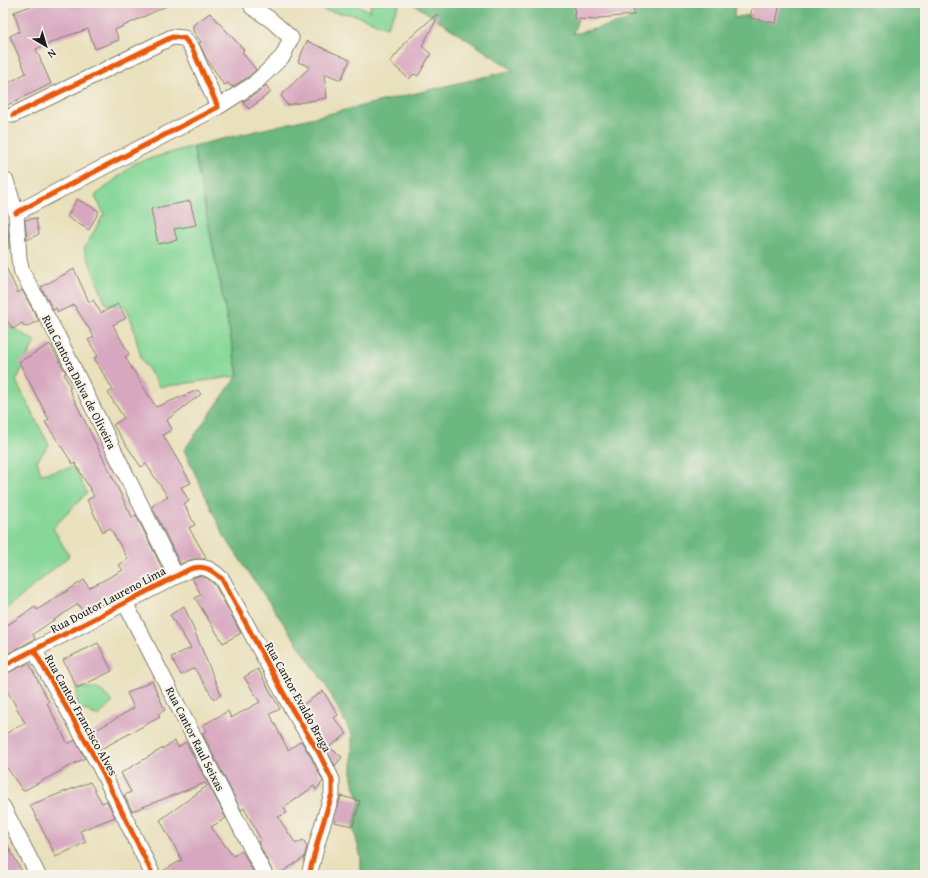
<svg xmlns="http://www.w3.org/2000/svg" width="928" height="878" font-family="'Gentium Book Plus',serif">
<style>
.green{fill:#86d798;stroke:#517a5a}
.forest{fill:#6cb880;stroke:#446a4e}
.building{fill:#d7a7c0}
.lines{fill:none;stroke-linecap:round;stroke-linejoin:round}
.street-casing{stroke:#827e6c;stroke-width:17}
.street{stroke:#fff;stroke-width:15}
.cycleway-casing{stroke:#f7f3e8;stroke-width:8}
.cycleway{stroke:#e8590c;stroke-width:5}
.labels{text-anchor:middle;stroke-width:4;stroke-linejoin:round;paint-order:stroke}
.street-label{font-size:12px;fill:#1c1c1c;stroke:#f7f3e8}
</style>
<rect width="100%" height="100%" fill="#f7f3e8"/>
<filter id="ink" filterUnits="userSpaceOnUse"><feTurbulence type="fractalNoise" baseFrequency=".025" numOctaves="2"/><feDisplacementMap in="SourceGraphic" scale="8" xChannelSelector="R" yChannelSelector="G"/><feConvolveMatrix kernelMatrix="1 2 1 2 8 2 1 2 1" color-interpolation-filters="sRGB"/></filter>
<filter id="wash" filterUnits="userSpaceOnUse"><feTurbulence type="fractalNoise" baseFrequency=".012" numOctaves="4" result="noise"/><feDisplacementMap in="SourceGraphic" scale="16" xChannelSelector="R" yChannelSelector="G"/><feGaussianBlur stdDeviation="0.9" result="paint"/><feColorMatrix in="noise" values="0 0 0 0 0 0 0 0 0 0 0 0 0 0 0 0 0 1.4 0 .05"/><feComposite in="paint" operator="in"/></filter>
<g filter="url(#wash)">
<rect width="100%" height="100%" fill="#e9e0bc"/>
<path class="green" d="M 303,3 L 358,3 L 357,5 L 370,11 L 371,3 L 400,3 L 387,27 L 355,15 L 327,11 Z
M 193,146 L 238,376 L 160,387 L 141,358 L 132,322 L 125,306 L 106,304 L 84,249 L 104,214 L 95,196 L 135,163 Z
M 3,322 L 35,341 L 16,381 L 49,445 L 37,461 L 41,474 L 74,467 L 87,493 L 53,528 L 69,556 L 10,606 L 3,610 Z
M 77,688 L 98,688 L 113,702 L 98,716 L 77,707 Z"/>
<path class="forest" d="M 412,3 L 583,3 L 573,34 L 627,21 L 635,3 L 735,3 L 734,18 L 804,3 L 925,3 L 925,875 L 361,875 L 361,858 L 353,826 L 360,801 L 352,779 L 352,735 L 325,684 L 224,536 L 184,450 L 238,375 L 193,146 L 513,70 Z"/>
<g id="blocks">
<path class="building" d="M 40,3 L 173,3 L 115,30 L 119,40 L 95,49 L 88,29 L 67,36 L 36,49 L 51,84 L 3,107 L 3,86 L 26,73 L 10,36 L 20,31 L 14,12 Z
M 575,3 L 633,3 L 634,15 L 598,18 L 598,20 L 574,19 Z
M 753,3 L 780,3 L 776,23 L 750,18 Z
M 210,13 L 244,50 L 242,52 L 256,70 L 248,77 L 232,87 L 228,83 L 224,85 L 207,59 L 199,43 L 201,42 L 193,31 L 193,25 Z
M 437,14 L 439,15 L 422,46 L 431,54 L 418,76 L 414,74 L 409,79 L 390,62 L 404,45 L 403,44 Z
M 307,41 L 350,60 L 341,80 L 324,73 L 327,98 L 287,105 L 281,95 L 310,67 L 298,62 Z
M 266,85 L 271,92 L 249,109 L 243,102 L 259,92 Z
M 77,199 L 99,211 L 89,230 L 67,217 Z
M 190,201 L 196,225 L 174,229 L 177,240 L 158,244 L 151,209 Z
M 36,218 L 39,234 L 27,240 L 25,220 Z
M 3,223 L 8,223 L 9,248 L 3,251 Z
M 3,261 L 18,293 L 22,290 L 39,321 L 25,327 L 22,323 L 13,329 L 3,315 Z
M 74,269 L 89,302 L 93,300 L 101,313 L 118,304 L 126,318 L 113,325 L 129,354 L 125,357 L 156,407 L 198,390 L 201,394 L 167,420 L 172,429 L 163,435 L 191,483 L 181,487 L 189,501 L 184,504 L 195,525 L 189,528 L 206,557 L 204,559 L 193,559 L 180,564 L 152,506 L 168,497 L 146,464 L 141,467 L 113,425 L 124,418 L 108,393 L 113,390 L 94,358 L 98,356 L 88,340 L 94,337 L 74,305 L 58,312 L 56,308 L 53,310 L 41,287 Z
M 50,344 L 66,373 L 64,374 L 71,388 L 69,389 L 132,517 L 136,515 L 164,572 L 84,614 L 78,604 L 33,634 L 35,639 L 3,656 L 3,628 L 35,607 L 37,610 L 84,580 L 89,588 L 123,570 L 119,565 L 128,559 L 110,528 L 103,532 L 87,500 L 94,496 L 75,463 L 73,464 L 45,422 L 49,420 L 19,362 Z
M 199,576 L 207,578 L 215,585 L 241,633 L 223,643 L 195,598 L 201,595 L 192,578 Z
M 184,606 L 221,695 L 214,699 L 194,668 L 181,675 L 171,657 L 191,648 L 170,615 Z
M 98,643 L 112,671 L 77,688 L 63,660 Z
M 29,663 L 49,702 L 47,703 L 68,744 L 75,740 L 85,758 L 23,791 L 3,762 L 3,735 L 25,723 L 3,683 L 3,675 Z
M 258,669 L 280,709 L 270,714 L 288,750 L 301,741 L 311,757 L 323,781 L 316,790 L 314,786 L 284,808 L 287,813 L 278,817 L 296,844 L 303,840 L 307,846 L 304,858 L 277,875 L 274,875 L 258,842 L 261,840 L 244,808 L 241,810 L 202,733 L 207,731 L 203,725 L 228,711 L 231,718 L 260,702 L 244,677 Z
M 152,681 L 165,710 L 158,714 L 160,717 L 101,749 L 91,733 L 134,708 L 127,693 Z
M 323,691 L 338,715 L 334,718 L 347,734 L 329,747 L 342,757 L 335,766 L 317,732 L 301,706 Z
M 175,741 L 178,747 L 186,742 L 226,818 L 211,827 L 233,856 L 242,851 L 255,875 L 162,875 L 161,872 L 182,860 L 160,820 L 207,786 L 205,783 L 132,811 L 124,795 L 131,792 L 121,773 Z
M 90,782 L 102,803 L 107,801 L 115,817 L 80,831 L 86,842 L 56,857 L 30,805 Z
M 341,796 L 360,801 L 353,826 L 334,822 Z
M 3,837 L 24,875 L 3,875 Z"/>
</g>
</g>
<g filter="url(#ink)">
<use href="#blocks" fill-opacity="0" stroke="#827e6c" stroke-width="1"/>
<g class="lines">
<g class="street-casing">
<path id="street" d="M 218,107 L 254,84 L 283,56 L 291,38 L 271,20 L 252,7
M 13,115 L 172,37 L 184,38 L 192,48 L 218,107 L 16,213
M 6,181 L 16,213 L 19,259 L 22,272 L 58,337 L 176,576
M 125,603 L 265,875
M 34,650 L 99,765 L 153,875
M 3,666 L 190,569 C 204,564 212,570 222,579 L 292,709 L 319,753 L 332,780 L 332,794 L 320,833 L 309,875
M 3,807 L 38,875"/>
</g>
<use href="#street" class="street"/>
<g class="cycleway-casing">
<path id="cycleway" d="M 13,115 L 172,37 L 184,38 L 192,48 L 218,107 L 16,213
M 34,650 L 99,765 L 153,875
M 3,666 L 190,569 C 204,564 212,570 222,579 L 292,709 L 319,753 L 332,780 L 332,794 L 320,833 L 309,875"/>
</g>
<use href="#cycleway" class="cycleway"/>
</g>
</g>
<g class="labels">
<g class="street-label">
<text transform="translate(79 382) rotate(63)" y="4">Rua Cantora Dalva de Oliveira</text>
<text transform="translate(108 600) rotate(-28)" y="4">Rua Doutor Laureno Lima</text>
<text transform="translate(298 697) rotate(61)" y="4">Rua Cantor Evaldo Braga</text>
<text transform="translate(81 715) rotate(61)" y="4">Rua Cantor Francisco Alves</text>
<text transform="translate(195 739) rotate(63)" y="4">Rua Cantor Raul Seixas</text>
</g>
</g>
<rect width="928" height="878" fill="none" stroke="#f7f3e8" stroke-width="16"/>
<g transform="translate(46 46) rotate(142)" stroke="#f7f3e8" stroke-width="3" paint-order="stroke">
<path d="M0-3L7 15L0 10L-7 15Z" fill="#1c1c1c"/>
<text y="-6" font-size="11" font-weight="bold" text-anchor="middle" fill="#1c1c1c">N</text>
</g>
</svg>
